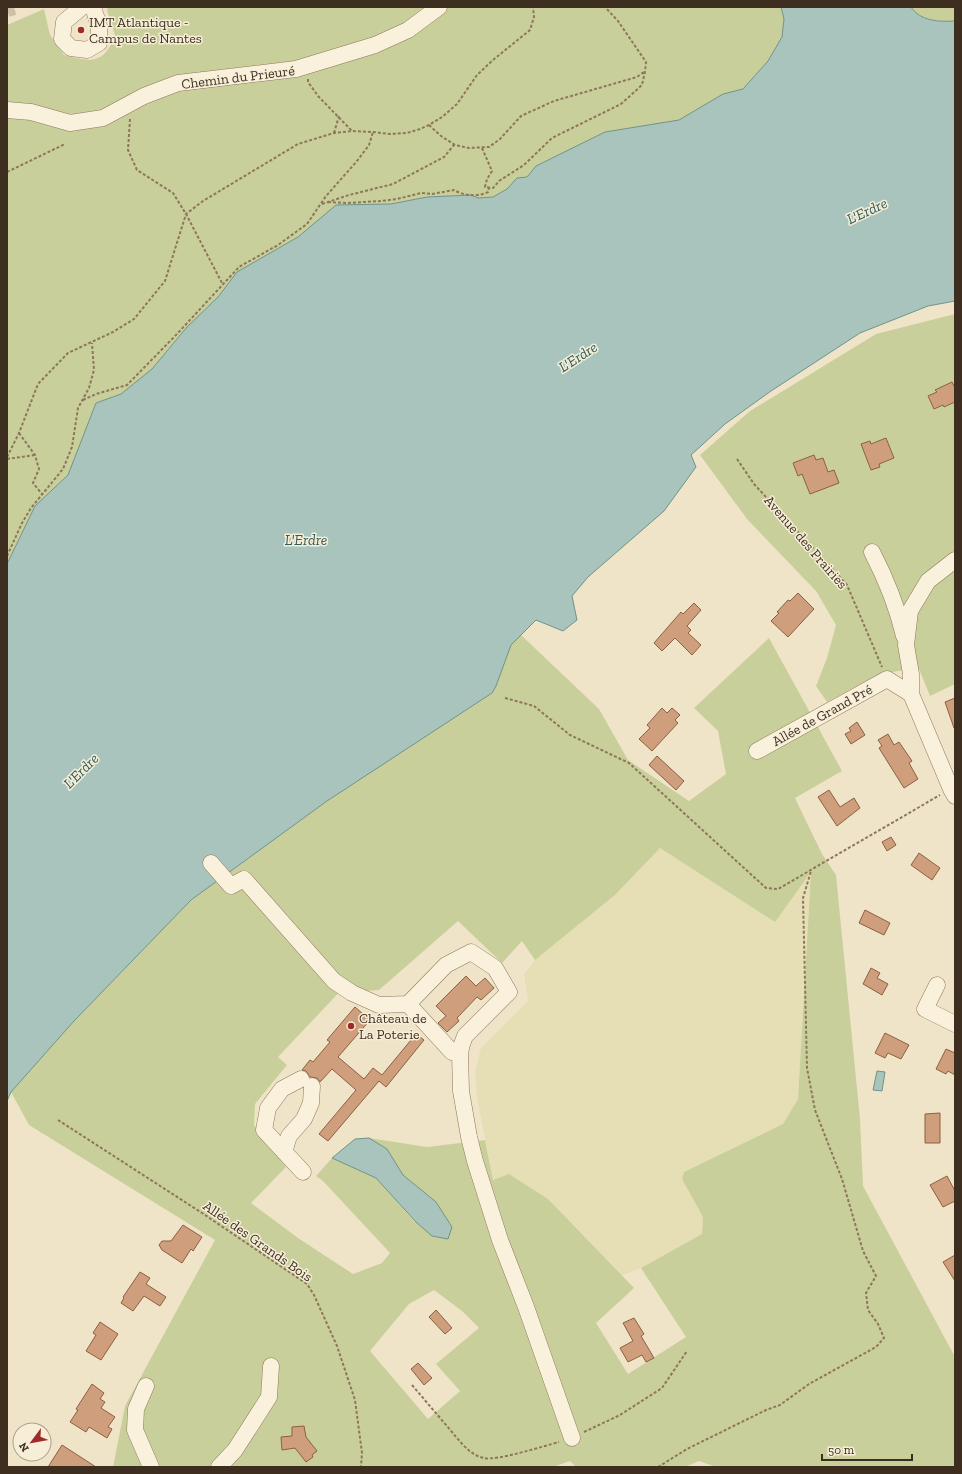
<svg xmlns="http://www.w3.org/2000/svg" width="962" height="1474" font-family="'Zilla Slab',serif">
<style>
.farmland{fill:#e6deb5}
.green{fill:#c9cf9b;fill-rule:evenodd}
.water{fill:#a9c4bc;stroke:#6f938a}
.building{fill:#cf9f7d;stroke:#8d5f41}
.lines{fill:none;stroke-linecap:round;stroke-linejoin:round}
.minor-tunnel{stroke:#ccc0a6;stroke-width:16;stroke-dasharray:16 8;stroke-linecap:butt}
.minor-casing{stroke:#8d765c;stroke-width:17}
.path{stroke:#8d765c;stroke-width:2;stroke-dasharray:3 2;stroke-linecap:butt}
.minor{stroke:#faf1dc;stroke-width:16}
.poi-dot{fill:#9e2a2b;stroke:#f7eed8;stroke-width:1.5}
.labels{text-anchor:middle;stroke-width:3;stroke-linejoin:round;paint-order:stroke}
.poi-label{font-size:14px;fill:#3d2e20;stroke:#f7eed8;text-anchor:start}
.street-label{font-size:14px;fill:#3d2e20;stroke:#f7eed8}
.water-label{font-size:15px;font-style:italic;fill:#2f5d5a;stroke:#f7eed8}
</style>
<rect width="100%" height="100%" fill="#f0e4c8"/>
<path class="farmland" d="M 660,848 L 775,922 L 811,871 L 798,1099 L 783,1124 L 684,1172 L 682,1179 L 703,1217 L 702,1234 L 641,1268 L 621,1276 L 548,1199 L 509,1174 L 493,1180 L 477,1097 L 475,1071 L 481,1048 L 528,1001 L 524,974 L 535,960 L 615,895 Z"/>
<path class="green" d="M 108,7 L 781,7 L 784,19 L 782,37 L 768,61 L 743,89 L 723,94 L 679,120 L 605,132 L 536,166 L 527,177 L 517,178 L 507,189 L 493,197 L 478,198 L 471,195 L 427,197 L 391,204 L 336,205 L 298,237 L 237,272 L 218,297 L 187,327 L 152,369 L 121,394 L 96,403 L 68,475 L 35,506 L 7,564 L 7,25 L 44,9 L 50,35 L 64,55 C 91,62 103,65 115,36 L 107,10 Z
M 911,7 L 955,7 L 955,21 C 939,22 920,21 911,7 Z
M 955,314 L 955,684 L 930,696 L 919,669 L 898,671 L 875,676 L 827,702 L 816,686 L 827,658 L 836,625 L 816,591 L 747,519 L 700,455 L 750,411 L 876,334 Z
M 521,635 L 599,709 L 628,760 L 689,801 L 726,774 L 718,731 L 694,708 L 769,638 L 842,771 L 795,798 L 822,854 L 836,875 L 860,1119 L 863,1186 L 955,1357 L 955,1467 L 716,1467 L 699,1461 L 685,1467 L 576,1467 L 570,1461 L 553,1467 L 113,1467 L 125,1406 L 215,1240 L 29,1125 L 11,1092 L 74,1021 L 191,900 L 327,801 L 496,686 L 511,645 ZM 660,848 L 775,922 L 811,872 L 798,1099 L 783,1124 L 684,1172 L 682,1179 L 703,1217 L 702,1234 L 641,1268 L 686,1337 L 628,1374 L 596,1323 L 634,1288 L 548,1199 L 509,1174 L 493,1180 L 485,1140 L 427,1147 L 369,1138 L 387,1149 L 403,1175 L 436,1202 L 415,1222 L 376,1178 L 332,1158 L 316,1176 L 323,1181 L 390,1253 L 382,1263 L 353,1274 L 298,1238 L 251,1203 L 286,1167 L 254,1125 L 255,1104 L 287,1065 L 278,1057 L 348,983 L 367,991 L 379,990 L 458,921 L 502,963 L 522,941 L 535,960 L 615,895 ZM 434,1290 L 462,1311 L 479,1328 L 436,1364 L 460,1391 L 428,1419 L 370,1351 L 409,1304 Z"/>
<path class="water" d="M 781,7 L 911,7 C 920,21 939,22 955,21 L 955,301 L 928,306 L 860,333 L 771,391 L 725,424 L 691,455 L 696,467 L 664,511 L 588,577 L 572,596 L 577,620 L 563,631 L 536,620 L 511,645 L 496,686 L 492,693 L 327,801 L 191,900 L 74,1021 L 11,1092 L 7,1101 L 7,564 L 35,506 L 68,475 L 96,403 L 121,394 L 152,369 L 187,327 L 218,297 L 237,272 L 298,237 L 336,205 L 391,204 L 427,197 L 471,195 L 478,198 L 493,197 L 507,189 L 517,178 L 527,177 L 536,166 L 605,132 L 679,120 L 723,94 L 743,89 L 768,61 L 782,37 L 784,19 Z
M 877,1071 L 885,1072 L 882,1091 L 873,1090 Z
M 369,1138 L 387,1149 L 403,1175 L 436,1202 L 452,1227 L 448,1239 L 432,1236 L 416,1222 L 376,1178 L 332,1158 L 355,1139 Z"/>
<path class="building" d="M 952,382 L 955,388 L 955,402 L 944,407 L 943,405 L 934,409 L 928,396 L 937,392 L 935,390 Z
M 886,438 L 894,458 L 879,464 L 880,467 L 871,470 L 861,444 L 870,441 L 871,444 Z
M 814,455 L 816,460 L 823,458 L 828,472 L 834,470 L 839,483 L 810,494 L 802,474 L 798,476 L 793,463 Z
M 798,593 L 814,609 L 788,637 L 771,621 L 779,613 L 777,612 L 788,600 L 790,601 Z
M 694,603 L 701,610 L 687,626 L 691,630 L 688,633 L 701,645 L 692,655 L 675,638 L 662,651 L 654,643 L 681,612 L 683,614 Z
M 955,698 L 955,728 L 954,728 L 945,702 Z
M 662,708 L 667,713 L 672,708 L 680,715 L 675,720 L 678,723 L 652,751 L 639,739 L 650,728 L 647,725 Z
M 857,722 L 865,735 L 851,744 L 845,734 L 851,731 L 849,728 Z
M 888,734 L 894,745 L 899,742 L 912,761 L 909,763 L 918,779 L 904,788 L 879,748 L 882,746 L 878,740 Z
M 657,756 L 684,781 L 676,790 L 649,765 Z
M 829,790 L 840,807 L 854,798 L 860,808 L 837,826 L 818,797 Z
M 891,837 L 896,845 L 887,851 L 882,842 Z
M 919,853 L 940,868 L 932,880 L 911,865 Z
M 865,910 L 890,923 L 884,935 L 859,923 Z
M 871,968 L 880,973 L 877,978 L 888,984 L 882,995 L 863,984 Z
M 466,976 L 476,986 L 485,978 L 494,988 L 481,1000 L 477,997 L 457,1018 L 459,1021 L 447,1032 L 438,1023 L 446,1016 L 436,1006 Z
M 355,1007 L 370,1020 L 338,1057 L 364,1079 L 373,1068 L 382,1075 L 416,1034 L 424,1040 L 386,1087 L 379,1081 L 328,1141 L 319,1134 L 356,1090 L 332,1069 L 320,1082 L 317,1078 L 310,1077 L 306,1071 L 302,1070 L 310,1060 L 313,1062 L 330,1042 L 327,1040 Z
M 885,1033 L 909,1045 L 901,1059 L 888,1053 L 885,1058 L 875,1053 Z
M 946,1049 L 955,1053 L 955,1075 L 948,1071 L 946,1074 L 936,1069 Z
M 940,1113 L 940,1143 L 925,1143 L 925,1114 Z
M 947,1176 L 955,1191 L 955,1201 L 943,1207 L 930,1185 Z
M 183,1225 L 202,1237 L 193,1251 L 191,1249 L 182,1263 L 162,1250 L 159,1245 L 162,1241 L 171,1241 Z
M 955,1255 L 955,1281 L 943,1262 Z
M 140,1272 L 150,1278 L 146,1284 L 166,1297 L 160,1306 L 144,1296 L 133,1311 L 121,1303 L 124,1298 L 123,1297 Z
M 436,1310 L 452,1328 L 445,1334 L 429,1317 Z
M 634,1318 L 644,1334 L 641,1336 L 654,1358 L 646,1362 L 642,1355 L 628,1362 L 620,1348 L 633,1341 L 623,1323 Z
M 100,1322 L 118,1334 L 101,1360 L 86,1351 L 96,1335 L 93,1333 Z
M 418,1363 L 432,1378 L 424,1385 L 411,1369 Z
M 92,1384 L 104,1393 L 100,1399 L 105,1402 L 101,1408 L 115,1417 L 108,1427 L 112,1429 L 107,1438 L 89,1427 L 86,1432 L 70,1422 L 78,1410 L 76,1409 Z
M 304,1426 L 306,1437 L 317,1451 L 312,1455 L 313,1457 L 306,1462 L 295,1448 L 282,1450 L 281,1437 L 292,1436 L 292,1427 Z
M 62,1445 L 96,1467 L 48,1467 Z"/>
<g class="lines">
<path class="minor-tunnel" d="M 7,9 L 14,7"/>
<g class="minor-casing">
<path id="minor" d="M 82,7 L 64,22 L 62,39 L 71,48 L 87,50 L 99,43 L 99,26 L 93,7
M 7,110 L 31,112 L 70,123 L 103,118 L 144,96 L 178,83 L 296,69 L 375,45 L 408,30 L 439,7
M 872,552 C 886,579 897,606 904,636
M 911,694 L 911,674 L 906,645 L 910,611 L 928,581 L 955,560
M 757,751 L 887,679 L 911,694 L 951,789 L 955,796
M 211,863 L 231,886 L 244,879 L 334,981 L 352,993 L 379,1005 L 408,1004
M 937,985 L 925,1009 L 955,1024
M 460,1053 L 452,1052 L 408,1004 L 446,965 L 471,952 L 495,968 L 509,992 L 465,1036 L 462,1044 L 460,1053 L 461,1091 L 469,1137 L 475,1161 L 500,1240 L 526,1307 L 572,1438
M 301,1079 L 282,1089 L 268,1108 L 264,1130 L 303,1172
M 284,1152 L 289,1136 L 304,1119 L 311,1103 L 312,1086
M 146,1386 L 136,1409 L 135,1430 L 151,1467
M 219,1467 L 235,1450 L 269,1397 L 271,1366"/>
</g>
<path class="path" d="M 308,79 L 308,82 L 318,96 L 352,131
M 130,119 L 128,150 L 137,170 L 173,193 L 186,214 L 222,283
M 429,125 L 441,136 L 455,145 L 469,148 L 489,147 L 500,139 L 521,116 L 554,101 L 637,77 L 644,72
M 334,133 L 339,116
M 482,148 L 492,171 L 487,179 L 485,187 L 493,188 L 499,181 L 524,165 L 552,138 L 621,104 L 642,85 L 645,72 L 646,62 L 618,21 L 605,7
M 7,172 L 65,144
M 328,202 L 348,203 L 381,201 L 397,199 L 421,193 L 432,194 L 454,190 C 464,196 478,197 488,192 L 489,187
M 322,204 L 349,195 L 393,184 L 444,157 L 454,145
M 83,400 L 96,394 L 127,385 L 177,334 L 239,267 L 278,245 L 307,224 L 326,196 L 357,161 L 369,145 L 373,132
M 19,433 L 35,455 L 39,469 L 33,483 L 42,494
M 7,457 L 19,433 L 38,384 L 68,353 L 113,332 L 134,319 L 165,281 L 186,214 L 203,201 L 298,144 L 334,133 L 352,131 L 373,132 L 390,134 L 407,133 L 420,129 L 429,125 L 442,117 L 457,104 L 477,75 L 493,60 L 530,30 L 534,17 L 533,7
M 7,459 L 35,455
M 737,459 L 754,484 L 847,585 L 882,667
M 7,556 L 22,523 L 31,508 L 63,469 L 72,447 L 78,408 L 89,388 L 94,370 L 92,343
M 505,698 L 534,706 L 570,735 L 629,763 L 766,888 L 778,889 L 940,795
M 58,1120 L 202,1213 L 307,1284 L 314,1295 L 337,1346 L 355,1400 L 362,1453 L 361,1467
M 412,1385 L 463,1445 C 469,1451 475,1456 484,1458 C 497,1461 544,1446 559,1442
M 584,1432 L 620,1415 L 662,1388 L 687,1351
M 658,1467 L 687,1449 L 766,1410 L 780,1405 L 809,1384 L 876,1347 L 884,1338 L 878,1324 L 868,1310 L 866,1293 L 876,1276 L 863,1251 L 842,1179 L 815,1110 L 807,1068 L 803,898 L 811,871"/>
<use href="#minor" class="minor"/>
</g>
<g class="poi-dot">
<circle cx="81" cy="30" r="4"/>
<circle cx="351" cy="1026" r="4"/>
</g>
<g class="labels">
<g class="poi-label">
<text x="89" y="27">IMT Atlantique -<tspan x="89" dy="16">Campus de Nantes</tspan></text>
<text x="359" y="1023">Château de<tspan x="359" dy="16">La Poterie</tspan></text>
</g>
<g class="street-label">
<text transform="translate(238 77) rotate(-7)" y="5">Chemin du Prieuré</text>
<text transform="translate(806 542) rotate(49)" y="5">Avenue des Prairies</text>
<text transform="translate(822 715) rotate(-29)" y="5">Allée de Grand Pré</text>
<text transform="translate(258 1241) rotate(35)" y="5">Allée des Grands Bois</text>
</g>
<g class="water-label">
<text transform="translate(867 211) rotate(-25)" y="5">L'Erdre</text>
<text transform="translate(578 357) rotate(-33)" y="5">L'Erdre</text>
<text x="306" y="545">L'Erdre</text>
<text transform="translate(81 771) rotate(-45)" y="5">L'Erdre</text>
</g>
</g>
<rect width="962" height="1474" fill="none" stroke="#3d2e20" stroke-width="16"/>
<g transform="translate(32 1442) rotate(238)"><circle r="19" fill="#f7eed8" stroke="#ada18e"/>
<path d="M0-3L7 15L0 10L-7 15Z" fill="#9e2a2b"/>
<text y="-6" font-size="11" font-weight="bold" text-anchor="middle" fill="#3d2e20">N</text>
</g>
<path d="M822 1454v6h90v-6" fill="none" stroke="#3d2e20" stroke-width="2"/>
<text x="828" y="1454" font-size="12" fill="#3d2e20" stroke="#f7eed8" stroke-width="3" paint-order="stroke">50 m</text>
</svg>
